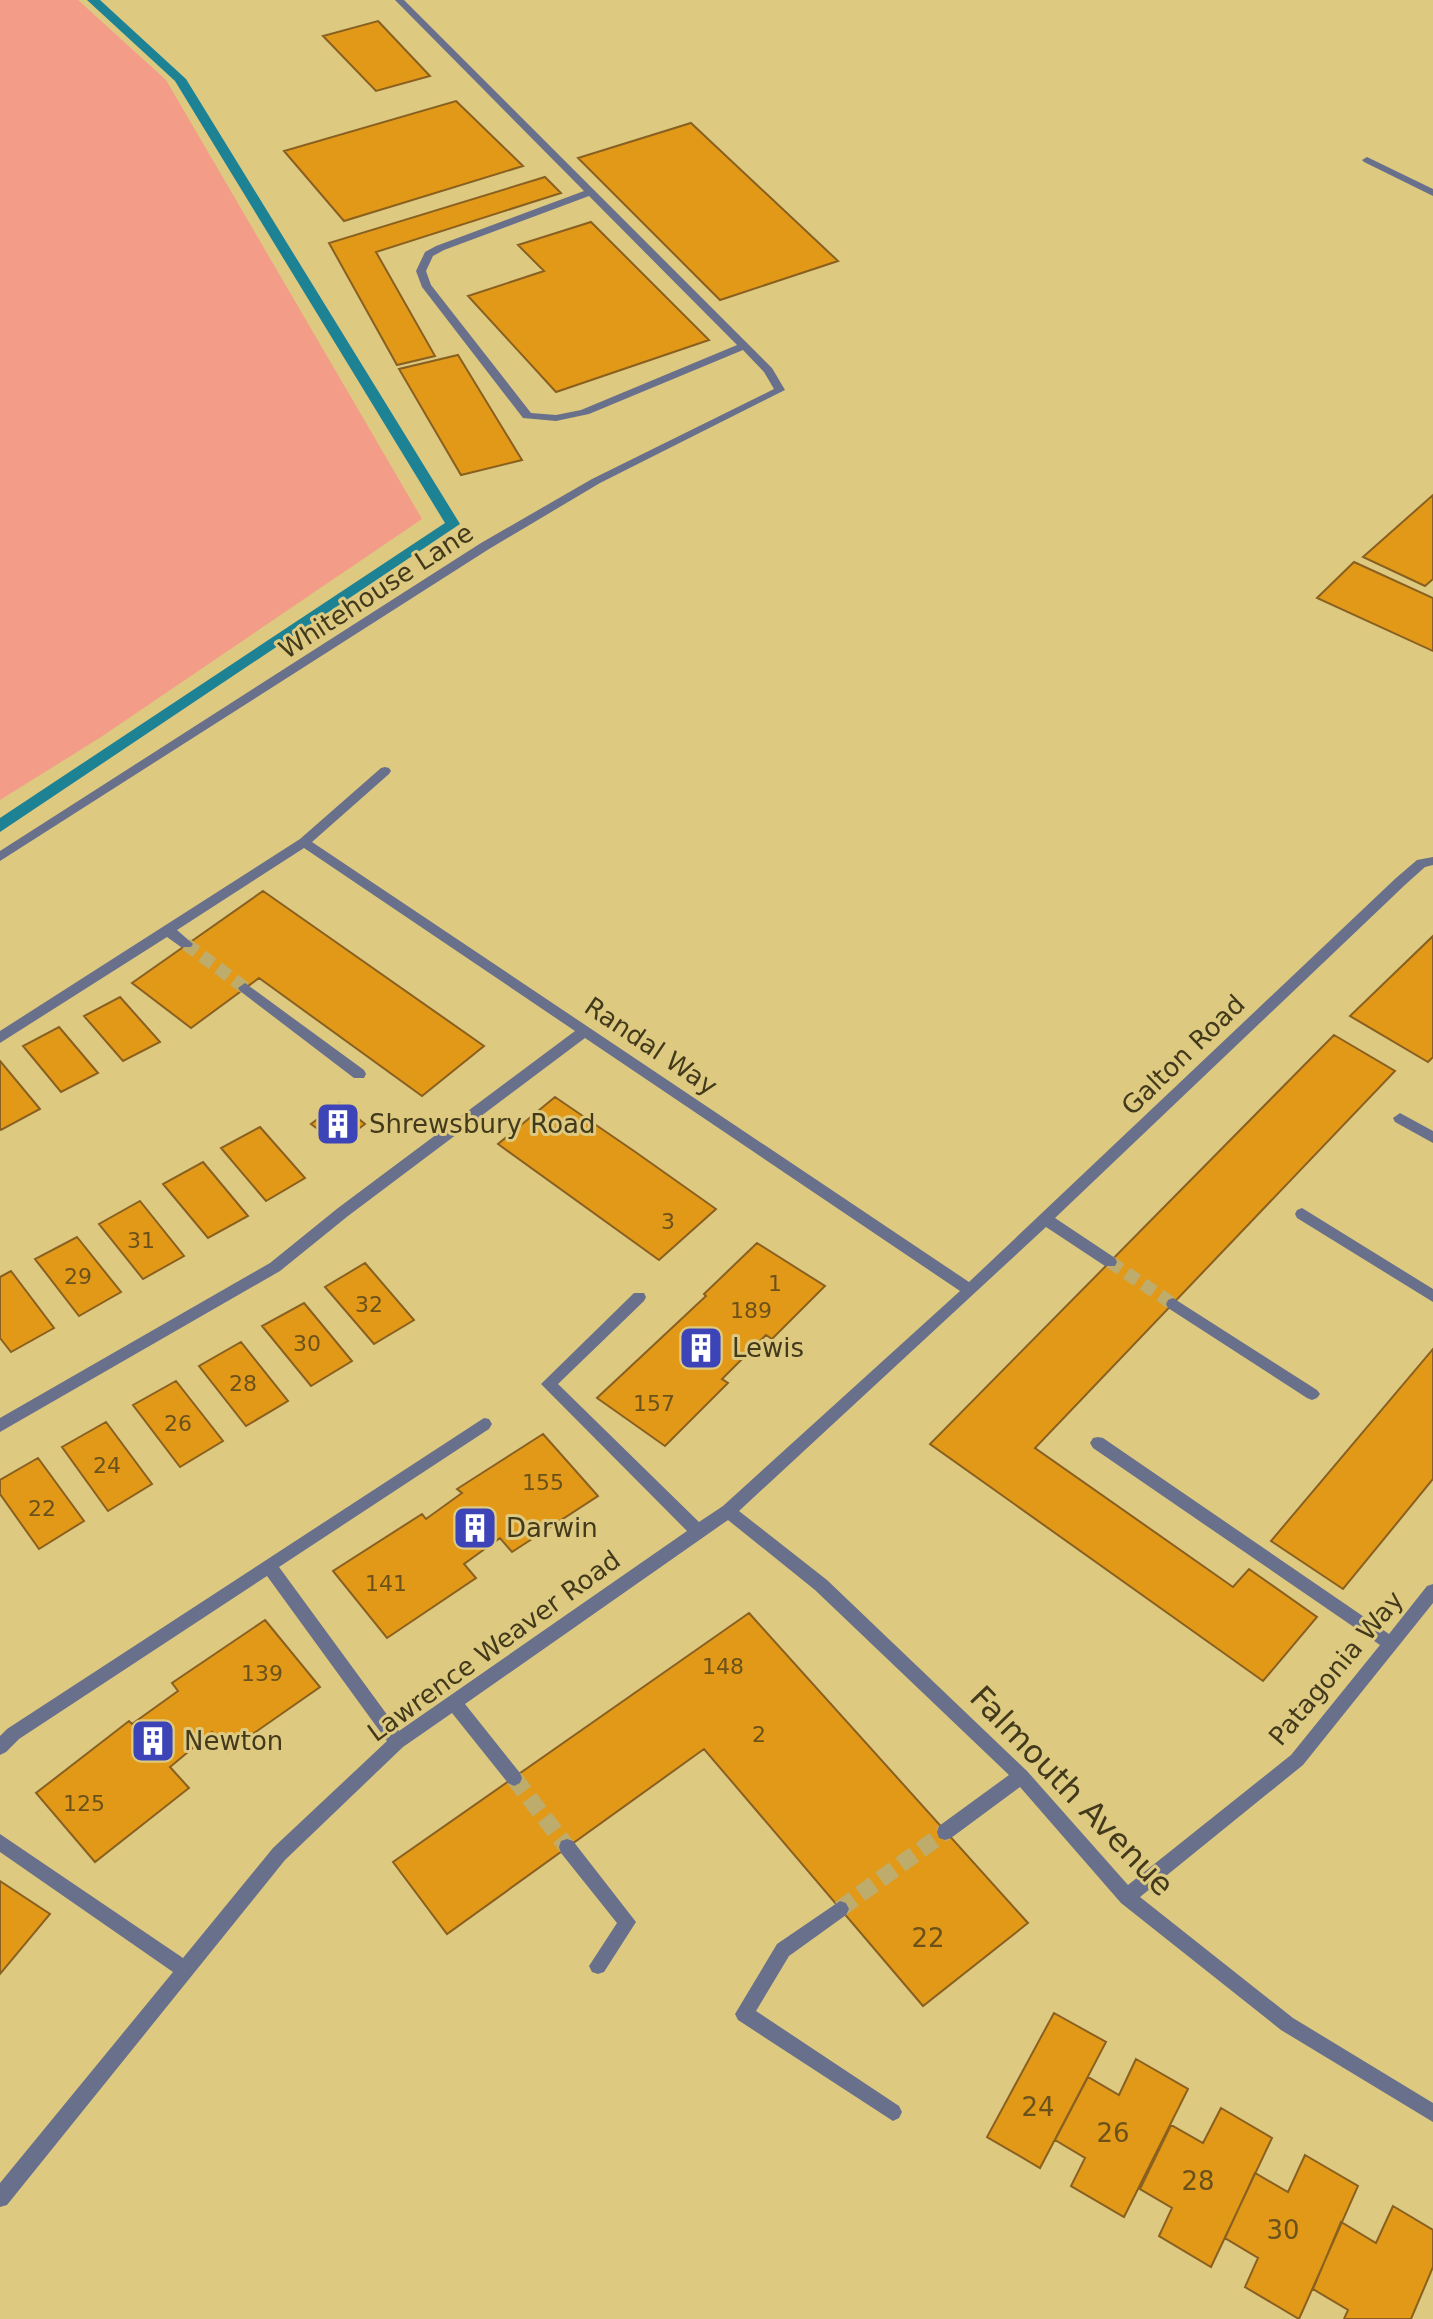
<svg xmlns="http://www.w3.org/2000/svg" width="1433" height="2319" font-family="'DejaVu Sans',sans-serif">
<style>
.green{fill:#f39c87}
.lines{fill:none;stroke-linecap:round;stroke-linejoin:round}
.stream{fill:#1e8295;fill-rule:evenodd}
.building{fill:#e29917;stroke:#896020;stroke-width:2}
.minor-tunnel-far1{stroke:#beac6c;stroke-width:13;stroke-dasharray:13 7;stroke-linecap:butt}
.minor-tunnel{stroke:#beac6c;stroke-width:17;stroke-dasharray:17 8;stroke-linecap:butt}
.minor{fill:#69708b;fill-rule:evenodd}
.labels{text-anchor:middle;stroke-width:6;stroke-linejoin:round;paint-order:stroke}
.number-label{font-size:22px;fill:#6b521b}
.street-label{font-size:26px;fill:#433a1c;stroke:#ddc980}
.poi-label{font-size:26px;fill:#433a1c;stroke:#ddc980;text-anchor:start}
.near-number-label{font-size:26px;fill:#6b521b}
.near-street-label{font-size:32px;fill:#433a1c;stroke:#ddc980}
</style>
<rect width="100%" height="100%" fill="#ddc980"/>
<path class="green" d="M 0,0 L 78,0 L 166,80 L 422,519 L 101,737 L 0,800 Z"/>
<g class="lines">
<path class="stream" d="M 87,0 L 100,0 L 186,79 L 460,524 L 0,832 L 0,818 L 445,523 L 175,81 Z"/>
</g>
<path class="building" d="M 378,21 L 430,76 L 376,91 L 323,36 Z
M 456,101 L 523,166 L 344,221 L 284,151 Z
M 691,123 L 838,261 L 720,300 L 578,158 Z
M 545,177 L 561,193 L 376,252 L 435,356 L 397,365 L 329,243 Z
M 591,222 L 709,340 L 556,392 L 468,296 L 544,271 L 518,245 Z
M 458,355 L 522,460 L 461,475 L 399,369 Z
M 1433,495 L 1433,579 L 1425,586 L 1363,557 Z
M 1354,562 L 1433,598 L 1433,651 L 1317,598 Z
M 263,891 L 484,1046 L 422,1096 L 259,978 L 191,1028 L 132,983 Z
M 1433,936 L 1433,1057 L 1428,1062 L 1350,1016 Z
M 120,997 L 160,1042 L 123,1061 L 84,1016 Z
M 59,1027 L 98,1073 L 61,1092 L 23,1046 Z
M 1334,1035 L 1395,1071 L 1035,1448 L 1233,1587 L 1249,1569 L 1317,1617 L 1263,1681 L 930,1444 Z
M 0,1061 L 40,1109 L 1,1130 L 0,1128 Z
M 555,1097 L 634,1151 L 716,1209 L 659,1260 L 498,1144 Z
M 339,1103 L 365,1124 L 338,1144 L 311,1124 Z
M 260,1127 L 305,1178 L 266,1201 L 221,1148 Z
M 203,1162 L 248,1216 L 208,1238 L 163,1184 Z
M 140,1201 L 184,1256 L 143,1279 L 99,1224 Z
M 77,1237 L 121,1292 L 79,1316 L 35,1259 Z
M 757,1243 L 825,1286 L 772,1339 L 766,1335 L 722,1379 L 728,1383 L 665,1446 L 597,1398 L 706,1296 L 704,1294 Z
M 365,1263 L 414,1320 L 374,1344 L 325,1287 Z
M 11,1271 L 54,1328 L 11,1352 L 0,1338 L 0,1277 Z
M 304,1303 L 352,1361 L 311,1386 L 262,1326 Z
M 241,1342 L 288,1401 L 246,1426 L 199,1366 Z
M 1433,1349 L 1433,1479 L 1343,1589 L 1271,1541 Z
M 176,1381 L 223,1441 L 180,1467 L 133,1405 Z
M 106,1422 L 152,1484 L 108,1511 L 62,1447 Z
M 543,1434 L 598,1496 L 512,1552 L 500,1538 L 464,1564 L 476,1578 L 387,1638 L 333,1571 L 422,1514 L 426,1519 L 462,1493 L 457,1489 Z
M 38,1458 L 84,1521 L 39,1549 L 0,1494 L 0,1480 Z
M 749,1613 L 1028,1923 L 923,2006 L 704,1749 L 447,1934 L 393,1862 Z
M 265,1620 L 320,1687 L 227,1752 L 212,1732 L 170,1767 L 189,1788 L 95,1862 L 36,1793 L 129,1721 L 132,1724 L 178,1691 L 172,1683 Z
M 0,1881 L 50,1914 L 0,1974 Z
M 1054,2013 L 1106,2042 L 1040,2168 L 987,2137 Z
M 1136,2059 L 1188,2089 L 1124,2217 L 1071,2186 L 1085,2158 L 1055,2140 L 1088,2077 L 1119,2095 Z
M 1221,2108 L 1272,2138 L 1211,2267 L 1159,2236 L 1172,2208 L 1140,2189 L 1171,2125 L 1203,2143 Z
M 1305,2155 L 1358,2186 L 1299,2319 L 1245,2287 L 1258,2258 L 1225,2238 L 1255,2173 L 1288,2192 Z
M 1393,2206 L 1433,2230 L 1433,2267 L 1411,2319 L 1344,2319 L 1348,2310 L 1313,2289 L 1341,2222 L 1376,2243 Z"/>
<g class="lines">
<path class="minor-tunnel-far1" d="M 186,944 L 245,988
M 1110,1262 L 1173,1304"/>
<path class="minor-tunnel" d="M 514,1778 L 567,1847
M 840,1909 L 945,1832"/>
<path class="minor" d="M 395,0 L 404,0 L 772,368 L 785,390 L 600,483 L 489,549 L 0,861 L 0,851 L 481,543 L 592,479 L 774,389 L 764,372 L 743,350 L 589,414 L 556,421 L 523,418 L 422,287 L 416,271 L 425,252 L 436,246 L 584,191 ZM 589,196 L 737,345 L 581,410 L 556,415 L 531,413 L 431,285 L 426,271 L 433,256 L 444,250 Z
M 1367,157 L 1433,189 L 1433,196 L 1364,162 L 1362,160 Z
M 385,767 L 389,768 L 391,771 L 389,774 L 312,842 L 969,1282 L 1396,878 L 1417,860 L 1433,857 L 1433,865 L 1425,867 L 1406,884 L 1055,1218 L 1115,1258 L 1117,1262 L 1115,1266 L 1105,1266 L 1046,1227 L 739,1511 L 827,1580 L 1027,1771 L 1128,1885 L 1291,1755 L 1380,1645 L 1093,1448 L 1090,1443 L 1093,1438 L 1098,1437 L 1103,1438 L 1389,1634 L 1427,1586 L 1433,1584 L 1433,1603 L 1303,1765 L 1140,1897 L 1293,2018 L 1433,2103 L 1433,2122 L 1281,2030 L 1121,1903 L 1020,1787 L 951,1838 L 945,1840 L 939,1838 L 937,1832 L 939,1826 L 1009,1775 L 815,1590 L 728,1520 L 465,1704 L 520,1773 L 522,1778 L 520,1783 L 514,1786 L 508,1783 L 452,1713 L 403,1747 L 285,1860 L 7,2205 L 0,2207 L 0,2183 L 173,1972 L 0,1852 L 0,1834 L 183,1958 L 273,1848 L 387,1741 L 267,1576 L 19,1739 L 6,1752 L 0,1755 L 0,1736 L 7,1729 L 484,1418 L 489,1419 L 492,1424 L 489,1429 L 279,1567 L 399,1731 L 687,1531 L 541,1384 L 634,1293 L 644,1293 L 646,1297 L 644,1301 L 558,1384 L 699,1522 L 723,1506 L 960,1291 L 585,1038 L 348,1216 L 280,1271 L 0,1432 L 0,1418 L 270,1263 L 338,1208 L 575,1031 L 304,848 L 177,930 L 193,944 L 191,947 L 181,947 L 167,937 L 0,1043 L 0,1031 L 300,839 L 381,768 Z
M 245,983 L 364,1070 L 366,1074 L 364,1078 L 354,1078 L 240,991 L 238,988 Z
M 1400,1113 L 1433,1131 L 1433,1143 L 1395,1122 L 1393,1118 Z
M 1302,1208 L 1433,1289 L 1433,1302 L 1297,1218 L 1295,1214 L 1297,1210 Z
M 1173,1298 L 1317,1390 L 1320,1394 L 1317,1398 L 1312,1400 L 1307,1398 L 1168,1308 L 1166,1304 L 1168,1300 Z
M 567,1839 L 573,1841 L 636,1922 L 604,1972 L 598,1974 L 592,1972 L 589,1966 L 617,1923 L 561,1853 L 559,1847 L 561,1841 Z
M 840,1901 L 846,1903 L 849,1909 L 846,1915 L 789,1956 L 756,2011 L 899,2106 L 902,2112 L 899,2118 L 893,2121 L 738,2020 L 735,2014 L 777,1944 Z"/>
</g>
<defs>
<g id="building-square" transform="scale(2.3)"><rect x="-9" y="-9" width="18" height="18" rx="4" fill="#3d44b8" stroke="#ddc980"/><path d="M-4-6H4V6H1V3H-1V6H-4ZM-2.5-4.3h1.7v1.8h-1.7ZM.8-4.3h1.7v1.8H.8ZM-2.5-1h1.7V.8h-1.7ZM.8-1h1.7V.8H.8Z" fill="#fff"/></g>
</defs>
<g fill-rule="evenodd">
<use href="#building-square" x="338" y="1124"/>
<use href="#building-square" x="701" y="1348"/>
<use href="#building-square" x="475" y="1528"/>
<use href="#building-square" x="153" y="1741"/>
</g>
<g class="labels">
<g class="number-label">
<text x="668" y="1229">3</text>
<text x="141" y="1248">31</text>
<text x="78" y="1284">29</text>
<text x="775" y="1291">1</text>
<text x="369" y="1312">32</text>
<text x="751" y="1318">189</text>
<text x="307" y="1351">30</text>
<text x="243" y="1391">28</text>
<text x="654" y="1411">157</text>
<text x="178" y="1431">26</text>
<text x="107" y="1473">24</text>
<text x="543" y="1490">155</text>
<text x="42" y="1516">22</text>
<text x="386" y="1591">141</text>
<text x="723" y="1674">148</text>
<text x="262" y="1681">139</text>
<text x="759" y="1742">2</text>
<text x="84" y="1811">125</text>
</g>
<g class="street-label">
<text transform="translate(376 591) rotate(-33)" y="9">Whitehouse Lane</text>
<text transform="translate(651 1046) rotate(34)" y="9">Randal Way</text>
<text transform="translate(1183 1055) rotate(-44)" y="9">Galton Road</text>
<text transform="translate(494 1646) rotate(-36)" y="9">Lawrence Weaver Road</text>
<text transform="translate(1336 1668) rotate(-50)" y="9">Patagonia Way</text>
</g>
<g class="poi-label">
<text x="369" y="1133">Shrewsbury Road</text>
<text x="732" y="1357">Lewis</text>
<text x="506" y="1537">Darwin</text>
<text x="184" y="1750">Newton</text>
</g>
<g class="near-number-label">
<text x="928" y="1947">22</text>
<text x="1038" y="2116">24</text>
<text x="1113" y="2142">26</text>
<text x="1198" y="2190">28</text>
<text x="1283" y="2239">30</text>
</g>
<g class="near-street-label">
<text transform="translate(1072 1791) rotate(46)" y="11">Falmouth Avenue</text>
</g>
</g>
</svg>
